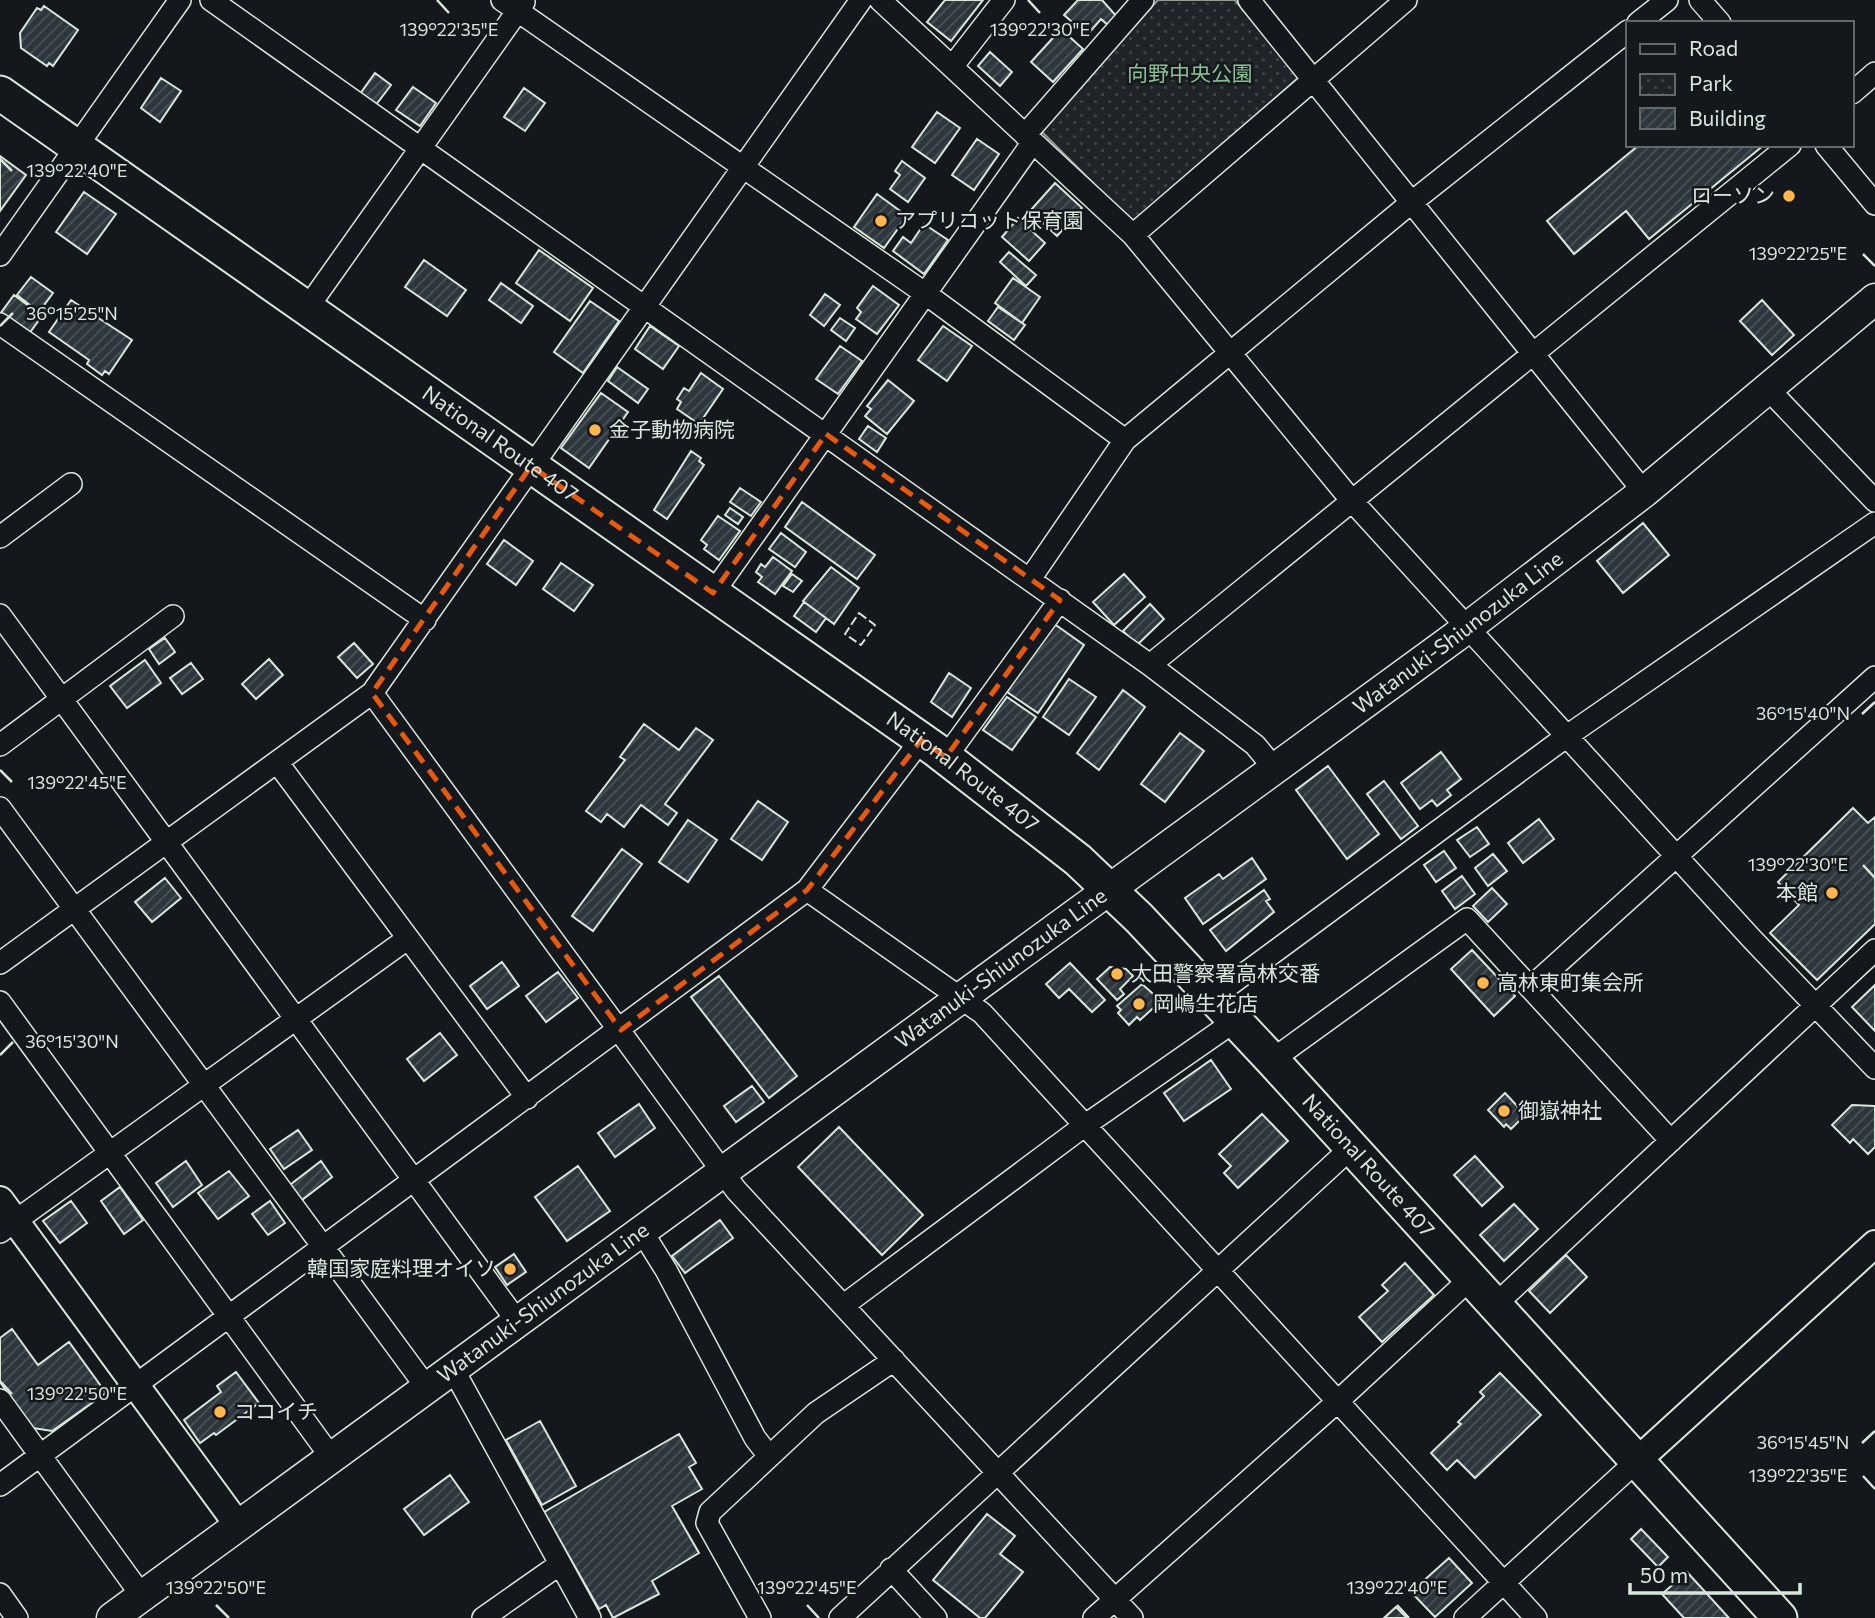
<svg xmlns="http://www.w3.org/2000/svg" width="1875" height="1618" font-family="Commissioner,'Noto Sans JP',sans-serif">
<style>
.park{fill:url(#park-dots);stroke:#939e99;stroke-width:2}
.building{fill:url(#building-hatch);stroke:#d8e6dc;stroke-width:2}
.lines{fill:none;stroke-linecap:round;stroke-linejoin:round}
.minor-casing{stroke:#d8e6dc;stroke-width:24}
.tertiary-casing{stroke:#d8e6dc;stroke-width:30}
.secondary-casing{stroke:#d8e6dc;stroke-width:33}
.trunk-casing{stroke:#d8e6dc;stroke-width:37}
.minor{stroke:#14181c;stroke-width:21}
.tertiary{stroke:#14181c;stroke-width:26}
.secondary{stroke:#14181c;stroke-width:30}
.trunk{stroke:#14181c;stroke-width:33}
.fence{stroke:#d8e6dc;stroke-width:2;stroke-dasharray:9 3.5;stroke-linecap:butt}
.marked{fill:none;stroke:#e8590c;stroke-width:5;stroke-dasharray:14 9;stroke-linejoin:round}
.ticks{fill:none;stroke:#d8e6dc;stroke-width:2.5}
.poi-dot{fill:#ffb74d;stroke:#14181c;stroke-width:2.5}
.labels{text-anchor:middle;stroke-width:5;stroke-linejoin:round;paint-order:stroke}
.park-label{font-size:21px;fill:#8ac095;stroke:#14181c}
.poi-label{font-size:21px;fill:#d8e6dc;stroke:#14181c;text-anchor:start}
.street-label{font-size:21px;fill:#d8e6dc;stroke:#14181c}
.ticks-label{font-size:18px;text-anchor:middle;fill:#d8e6dc;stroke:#14181c;stroke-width:5;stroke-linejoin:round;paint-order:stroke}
</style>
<defs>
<pattern id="park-dots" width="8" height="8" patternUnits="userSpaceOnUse" patternTransform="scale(1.75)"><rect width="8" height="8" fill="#202428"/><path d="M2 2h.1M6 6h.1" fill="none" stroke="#404447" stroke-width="1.8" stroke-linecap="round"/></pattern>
<pattern id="building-hatch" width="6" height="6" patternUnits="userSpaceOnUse" patternTransform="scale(1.75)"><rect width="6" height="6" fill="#2c363c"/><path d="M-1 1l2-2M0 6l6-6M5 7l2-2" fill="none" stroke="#4a5358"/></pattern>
</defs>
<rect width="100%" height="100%" fill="#14181c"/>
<path class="park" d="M 1158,0 L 1235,0 L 1299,77 L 1134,224 L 1039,129 Z"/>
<path class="building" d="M 945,0 L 983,0 L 951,41 L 927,22 Z
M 1078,0 L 1102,0 L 1118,18 L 1110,27 L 1101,19 L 1087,35 L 1064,15 Z
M 44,6 L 78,30 L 53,66 L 49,63 L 47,66 L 21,48 L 20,33 L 37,8 L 41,10 Z
M 1061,29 L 1083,49 L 1053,82 L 1031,62 Z
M 990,52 L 1012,72 L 1000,86 L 978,66 Z
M 375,73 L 391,85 L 375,106 L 360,94 Z
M 161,78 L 181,91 L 160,122 L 141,108 Z
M 413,87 L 436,103 L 420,126 L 396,110 Z
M 524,88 L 545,103 L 525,131 L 504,117 Z
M 937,112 L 960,128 L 935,163 L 912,147 Z
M 977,139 L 999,154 L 974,190 L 952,175 Z
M 1639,145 L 1764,145 L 1649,239 L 1626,211 L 1574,254 L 1547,221 Z
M 0,156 L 26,175 L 0,211 Z
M 902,161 L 925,178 L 908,202 L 890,189 L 900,175 L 895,171 Z
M 1055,183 L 1082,208 L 1057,236 L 1030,211 Z
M 84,192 L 116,214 L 87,254 L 56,232 Z
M 877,194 L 907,216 L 884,248 L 854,227 Z
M 1018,218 L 1045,243 L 1029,261 L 1002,237 Z
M 924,224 L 948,240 L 924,274 L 893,251 L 903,237 L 911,243 Z
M 539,250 L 593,288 L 570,321 L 516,283 Z
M 1009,252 L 1036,275 L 1026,286 L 1000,262 Z
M 424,260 L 466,290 L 447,316 L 405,287 Z
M 31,277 L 53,293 L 39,312 L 17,295 Z
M 1013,278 L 1040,297 L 1022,323 L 995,303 Z
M 501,283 L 533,306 L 521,323 L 489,300 Z
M 873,286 L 899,305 L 877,334 L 856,319 L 861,312 L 857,308 Z
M 825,294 L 840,305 L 824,326 L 810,315 Z
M 14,295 L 42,316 L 28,335 L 0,314 Z
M 71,300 L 132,340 L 109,374 L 105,371 L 102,375 L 87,364 L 89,360 L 49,332 Z
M 1762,300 L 1794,335 L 1772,355 L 1740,321 Z
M 590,301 L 619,321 L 583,373 L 554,352 Z
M 998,307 L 1025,325 L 1014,340 L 988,321 Z
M 840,318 L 855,328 L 846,341 L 831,330 Z
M 650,326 L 679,346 L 663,369 L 635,349 Z
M 943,326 L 972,346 L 947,381 L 918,360 Z
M 840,346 L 862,361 L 838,394 L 816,379 Z
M 617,367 L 648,389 L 638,403 L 608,381 Z
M 701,373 L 723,389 L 699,424 L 677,409 L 681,402 L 677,399 L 684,388 L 689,391 Z
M 888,380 L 914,401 L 887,434 L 865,416 L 871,409 L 867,406 Z
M 601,393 L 628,412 L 589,468 L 561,448 Z
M 868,426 L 886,438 L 877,452 L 859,439 Z
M 691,451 L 701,458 L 699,461 L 704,465 L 667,519 L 654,510 Z
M 740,488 L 761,502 L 751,516 L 730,502 Z
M 802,502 L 875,555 L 857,579 L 785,527 Z
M 730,508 L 743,517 L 738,524 L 725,515 Z
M 718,516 L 740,531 L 719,560 L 704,549 L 707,545 L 701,540 Z
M 1643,523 L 1669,555 L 1623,593 L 1597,561 Z
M 781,533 L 806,552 L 795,567 L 769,549 Z
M 504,540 L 533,561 L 516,585 L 487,564 Z
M 773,557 L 792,571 L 775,594 L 758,582 L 762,577 L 756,572 L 761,564 L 765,567 Z
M 561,563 L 593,585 L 574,611 L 543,589 Z
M 831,567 L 859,588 L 834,624 L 803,601 Z
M 792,574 L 802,581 L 793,592 L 783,586 Z
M 1124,574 L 1145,597 L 1114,625 L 1093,602 Z
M 804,602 L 826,618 L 816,632 L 794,616 Z
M 1150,604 L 1164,619 L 1137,645 L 1123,631 Z
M 1053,623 L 1084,645 L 1038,713 L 1007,692 Z
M 165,638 L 175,652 L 159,664 L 149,649 Z
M 354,643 L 373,664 L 357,678 L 338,657 Z
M 269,659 L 283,675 L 256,699 L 242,684 Z
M 145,660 L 161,683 L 127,708 L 110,686 Z
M 191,663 L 203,679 L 182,694 L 170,678 Z
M 949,673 L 971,688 L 952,717 L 931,702 Z
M 1069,679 L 1096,697 L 1069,735 L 1043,717 Z
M 1123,690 L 1145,707 L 1099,770 L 1077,753 Z
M 1007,697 L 1036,717 L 1012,750 L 983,730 Z
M 644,724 L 679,750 L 696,728 L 713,740 L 665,804 L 677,813 L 668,825 L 641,805 L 624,827 L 607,814 L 601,822 L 586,811 L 625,760 L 620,757 Z
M 1180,733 L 1204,751 L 1165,802 L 1141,784 Z
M 1441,752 L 1461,779 L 1447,790 L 1451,795 L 1437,806 L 1432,800 L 1420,809 L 1401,783 Z
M 1328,766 L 1379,834 L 1347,859 L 1296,790 Z
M 1384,781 L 1418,826 L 1401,839 L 1367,794 Z
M 758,801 L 788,822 L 762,860 L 731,839 Z
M 1853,808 L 1868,823 L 1875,817 L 1875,924 L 1817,980 L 1770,933 L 1799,905 L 1778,882 Z
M 1539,819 L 1554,839 L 1523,863 L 1508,843 Z
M 688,820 L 717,840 L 688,882 L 659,862 Z
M 1477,827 L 1489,844 L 1470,857 L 1457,840 Z
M 622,849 L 642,864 L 593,931 L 572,916 Z
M 1444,851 L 1456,868 L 1436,882 L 1424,865 Z
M 1493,854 L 1507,871 L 1488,886 L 1475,868 Z
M 1252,858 L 1266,879 L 1203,924 L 1185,898 L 1219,874 L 1223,879 Z
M 1462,876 L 1475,894 L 1455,909 L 1442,891 Z
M 165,878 L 181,898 L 152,922 L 135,902 Z
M 1492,888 L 1507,904 L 1488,922 L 1473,906 Z
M 1264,890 L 1270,899 L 1266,901 L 1274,912 L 1226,951 L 1210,930 Z
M 1472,950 L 1515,996 L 1494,1016 L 1451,969 Z
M 502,962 L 519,986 L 487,1009 L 470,986 Z
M 1070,963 L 1105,1000 L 1092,1012 L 1069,989 L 1059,998 L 1046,984 Z
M 1110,967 L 1126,969 L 1133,976 L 1120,989 L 1124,994 L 1117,1000 L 1097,979 Z
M 558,972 L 578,998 L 546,1022 L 526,996 Z
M 719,976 L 797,1076 L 769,1098 L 691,997 Z
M 1142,984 L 1161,1001 L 1140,1020 L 1137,1017 L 1129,1025 L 1118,1013 L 1121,1010 L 1117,1006 Z
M 1875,985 L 1875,1031 L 1852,1007 Z
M 440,1033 L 457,1055 L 424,1081 L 407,1059 Z
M 1211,1060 L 1231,1089 L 1184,1121 L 1164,1093 Z
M 752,1086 L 764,1102 L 736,1122 L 724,1106 Z
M 1505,1093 L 1521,1110 L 1518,1112 L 1523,1117 L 1511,1129 L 1506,1124 L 1504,1127 L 1488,1110 Z
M 639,1104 L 655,1128 L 615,1157 L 598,1133 Z
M 1852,1105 L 1875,1106 L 1875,1147 L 1868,1154 L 1853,1139 L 1850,1143 L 1832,1125 Z
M 1262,1114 L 1288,1141 L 1238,1188 L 1224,1173 L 1231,1166 L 1219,1154 Z
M 839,1127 L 923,1215 L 882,1255 L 798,1167 Z
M 298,1130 L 312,1150 L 284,1169 L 270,1149 Z
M 1475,1156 L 1503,1187 L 1482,1206 L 1454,1175 Z
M 186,1161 L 202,1185 L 173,1207 L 156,1183 Z
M 321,1161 L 332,1177 L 298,1203 L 286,1188 Z
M 578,1166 L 610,1211 L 567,1241 L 535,1197 Z
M 229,1171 L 249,1196 L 218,1219 L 198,1193 Z
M 120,1187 L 143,1220 L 124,1234 L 101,1201 Z
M 71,1201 L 87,1223 L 60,1243 L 43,1221 Z
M 270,1201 L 285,1223 L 268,1235 L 252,1214 Z
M 1514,1204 L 1538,1229 L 1504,1261 L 1480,1235 Z
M 720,1220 L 733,1238 L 685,1273 L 672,1256 Z
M 514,1254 L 526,1272 L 507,1285 L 495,1267 Z
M 1566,1255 L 1587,1277 L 1550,1313 L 1529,1291 Z
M 1405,1263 L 1434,1295 L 1382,1342 L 1359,1317 L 1388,1291 L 1382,1285 Z
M 12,1329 L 38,1365 L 69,1342 L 106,1393 L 52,1431 L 33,1428 L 0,1382 L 0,1338 Z
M 236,1372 L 259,1403 L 216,1435 L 214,1433 L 200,1443 L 184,1420 L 221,1392 L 217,1386 Z
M 1500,1373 L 1541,1415 L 1475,1478 L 1457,1460 L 1447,1470 L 1431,1453 L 1461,1424 L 1458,1422 L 1484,1396 L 1480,1392 Z
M 540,1421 L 576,1486 L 542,1505 L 506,1440 Z
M 679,1434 L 696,1463 L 689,1467 L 702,1489 L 672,1506 L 699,1553 L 652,1581 L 659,1594 L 613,1618 L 606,1605 L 599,1609 L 544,1512 Z
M 450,1475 L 469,1502 L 424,1535 L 404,1509 Z
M 987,1514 L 1015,1536 L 1000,1554 L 1023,1572 L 985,1618 L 980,1618 L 933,1580 Z
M 1641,1529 L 1668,1557 L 1658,1567 L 1631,1539 Z
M 1449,1558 L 1472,1583 L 1435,1617 L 1411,1592 Z
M 1687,1572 L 1729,1618 L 1684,1618 L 1662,1594 Z
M 1396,1607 L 1407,1618 L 1384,1618 Z"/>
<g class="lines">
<g class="minor-casing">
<path id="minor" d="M 211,0 L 1150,665 L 1255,745 L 1274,768
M 502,0 L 926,294 L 1125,440
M 880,0 L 1133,235 L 1352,501 L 1751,938 L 1875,1068
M 1249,0 L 1644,492
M 1700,0 L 1720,23
M 1638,23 L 1667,0
M 952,67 L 1004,0
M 1852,93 L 1875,73
M 1025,135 L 1143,0
M 1826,145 L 1875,204
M 1133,235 L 1406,0
M 0,255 L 180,0
M 308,307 L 524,2
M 0,324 L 425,620
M 1769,390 L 1875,501
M 0,537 L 71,484
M 1030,579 L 1125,440 L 1412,202 L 1628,31
M 713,593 L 1033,142
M 0,615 L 517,1321
M 1150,665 L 1790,145
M 372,693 L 736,1190 L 1132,1618
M 0,745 L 173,616
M 946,757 L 1060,600
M 277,762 L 527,1098
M 0,808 L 427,1388
M 807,890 L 982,1013 L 1536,1618
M 0,963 L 372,693 L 861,0
M 1530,988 L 1875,677
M 1213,997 L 1567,736 L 1875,523
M 0,1002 L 331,1457
M 1272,1060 L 1467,919 L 1671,1141
M 641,1230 L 666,1270 L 755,1438 L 768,1455
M 0,1232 L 407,939
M 844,1305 L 1084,1126 L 1235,1021
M 1495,1305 L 1875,950
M 453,1369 L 590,1618
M 0,1400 L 142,1596
M 0,1485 L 807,890 L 921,740
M 891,1569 L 936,1618
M 0,1594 L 17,1618
M 483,1618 L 560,1564
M 760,1618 L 707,1523 L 710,1512 L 816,1413 L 894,1360
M 840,1618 L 1352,1147
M 1094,1618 L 1337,1402 L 1471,1278
M 1465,1618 L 1638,1460"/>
</g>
<g class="tertiary-casing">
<path id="tertiary" d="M 0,1200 L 238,1525
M 1638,1460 L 1875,1244"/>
</g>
<g class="secondary-casing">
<g id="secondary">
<path id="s1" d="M 112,1618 L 1455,637 L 1644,492 L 1875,299"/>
</g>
</g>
<g class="trunk-casing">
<g id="trunk">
<path id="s2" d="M 0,93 L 936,750 L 1078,860 L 1139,918 L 1272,1060 L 1780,1618"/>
</g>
</g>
<use href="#minor" class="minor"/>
<use href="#tertiary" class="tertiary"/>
<use href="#secondary" class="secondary"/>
<use href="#trunk" class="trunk"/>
<path class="fence" d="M 859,613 L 875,625 L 861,645 L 845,634 Z"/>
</g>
<path class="marked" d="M 826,434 L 1060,600 L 946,757 L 921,740 L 807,890 L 621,1030 L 372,693 L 531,466 L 713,593 Z"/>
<path class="ticks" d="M 437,0 L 449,13M 1028,0 L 1040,13M 0,159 L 12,171M 1863,254 L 1875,266M 0,326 L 13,313M 1862,714 L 1875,702M 0,770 L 12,782M 1863,865 L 1875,878M 0,1055 L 13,1042M 0,1381 L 12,1394M 1862,1443 L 1875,1431M 1863,1476 L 1875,1489M 216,1605 L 229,1618M 807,1605 L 819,1618M 1397,1605 L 1409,1618"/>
<g class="poi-dot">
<circle cx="1789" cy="196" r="7"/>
<circle cx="881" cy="221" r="7"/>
<circle cx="595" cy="430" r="7"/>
<circle cx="1832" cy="893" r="7"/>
<circle cx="1117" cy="974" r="7"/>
<circle cx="1483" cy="983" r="7"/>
<circle cx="1139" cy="1004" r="7"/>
<circle cx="1504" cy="1111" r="7"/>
<circle cx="510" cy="1269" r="7"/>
<circle cx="220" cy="1412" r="7"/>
</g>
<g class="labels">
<g class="park-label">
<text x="1190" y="81">向野中央公園</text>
</g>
<g class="poi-label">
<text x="1775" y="203" text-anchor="end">ローソン</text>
<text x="895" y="228">アプリコット保育園</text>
<text x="609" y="437">金子動物病院</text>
<text x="1818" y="900" text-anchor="end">本館</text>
<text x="1131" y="981">太田警察署高林交番</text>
<text x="1497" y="990">高林東町集会所</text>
<text x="1153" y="1011">岡嶋生花店</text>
<text x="1518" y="1118">御嶽神社</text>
<text x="496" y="1276" text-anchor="end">韓国家庭料理オイソ</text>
<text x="234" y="1419">ココイチ</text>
</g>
<g class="street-label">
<text dy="7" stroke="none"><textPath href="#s2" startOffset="611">National Route 407</textPath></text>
<text dy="7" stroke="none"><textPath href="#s1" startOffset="1668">Watanuki-Shiunozuka Line</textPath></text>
<text dy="7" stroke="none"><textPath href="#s2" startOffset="1178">National Route 407</textPath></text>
<text dy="7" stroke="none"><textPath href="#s1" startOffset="1101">Watanuki-Shiunozuka Line</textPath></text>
<text dy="7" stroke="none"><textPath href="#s2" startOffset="1745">National Route 407</textPath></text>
<text dy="7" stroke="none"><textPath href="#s1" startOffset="534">Watanuki-Shiunozuka Line</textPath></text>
</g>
</g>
<g class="ticks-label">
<text x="449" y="36">139°22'35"E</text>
<text x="1040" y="36">139°22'30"E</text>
<text x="77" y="177">139°22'40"E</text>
<text x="1798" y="260">139°22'25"E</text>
<text x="72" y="320">36°15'25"N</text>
<text x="1803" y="720">36°15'40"N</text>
<text x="77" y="789">139°22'45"E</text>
<text x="1798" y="871">139°22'30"E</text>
<text x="72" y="1048">36°15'30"N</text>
<text x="77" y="1400">139°22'50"E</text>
<text x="1803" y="1449">36°15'45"N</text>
<text x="1798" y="1482">139°22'35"E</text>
<text x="216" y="1594">139°22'50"E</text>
<text x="807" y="1594">139°22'45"E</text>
<text x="1397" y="1594">139°22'40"E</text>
</g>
<rect x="1626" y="21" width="228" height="126" fill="#14181c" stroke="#626a69" stroke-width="2"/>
<rect x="1640" y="44" width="35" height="10" fill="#14181c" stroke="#626a69" stroke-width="2"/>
<text x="1689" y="56" font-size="21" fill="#d8e6dc">Road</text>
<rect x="1640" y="74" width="35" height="21" fill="url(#park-dots)" stroke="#626a69" stroke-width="2"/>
<text x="1689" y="91" font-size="21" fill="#d8e6dc">Park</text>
<rect x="1640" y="108" width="35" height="21" fill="url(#building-hatch)" stroke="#626a69" stroke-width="2"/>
<text x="1689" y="126" font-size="21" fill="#d8e6dc">Building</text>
<path d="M1630 1583v10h170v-10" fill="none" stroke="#d8e6dc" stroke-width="3.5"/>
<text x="1640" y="1583" font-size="21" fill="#d8e6dc" stroke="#14181c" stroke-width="5" paint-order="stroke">50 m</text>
</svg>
